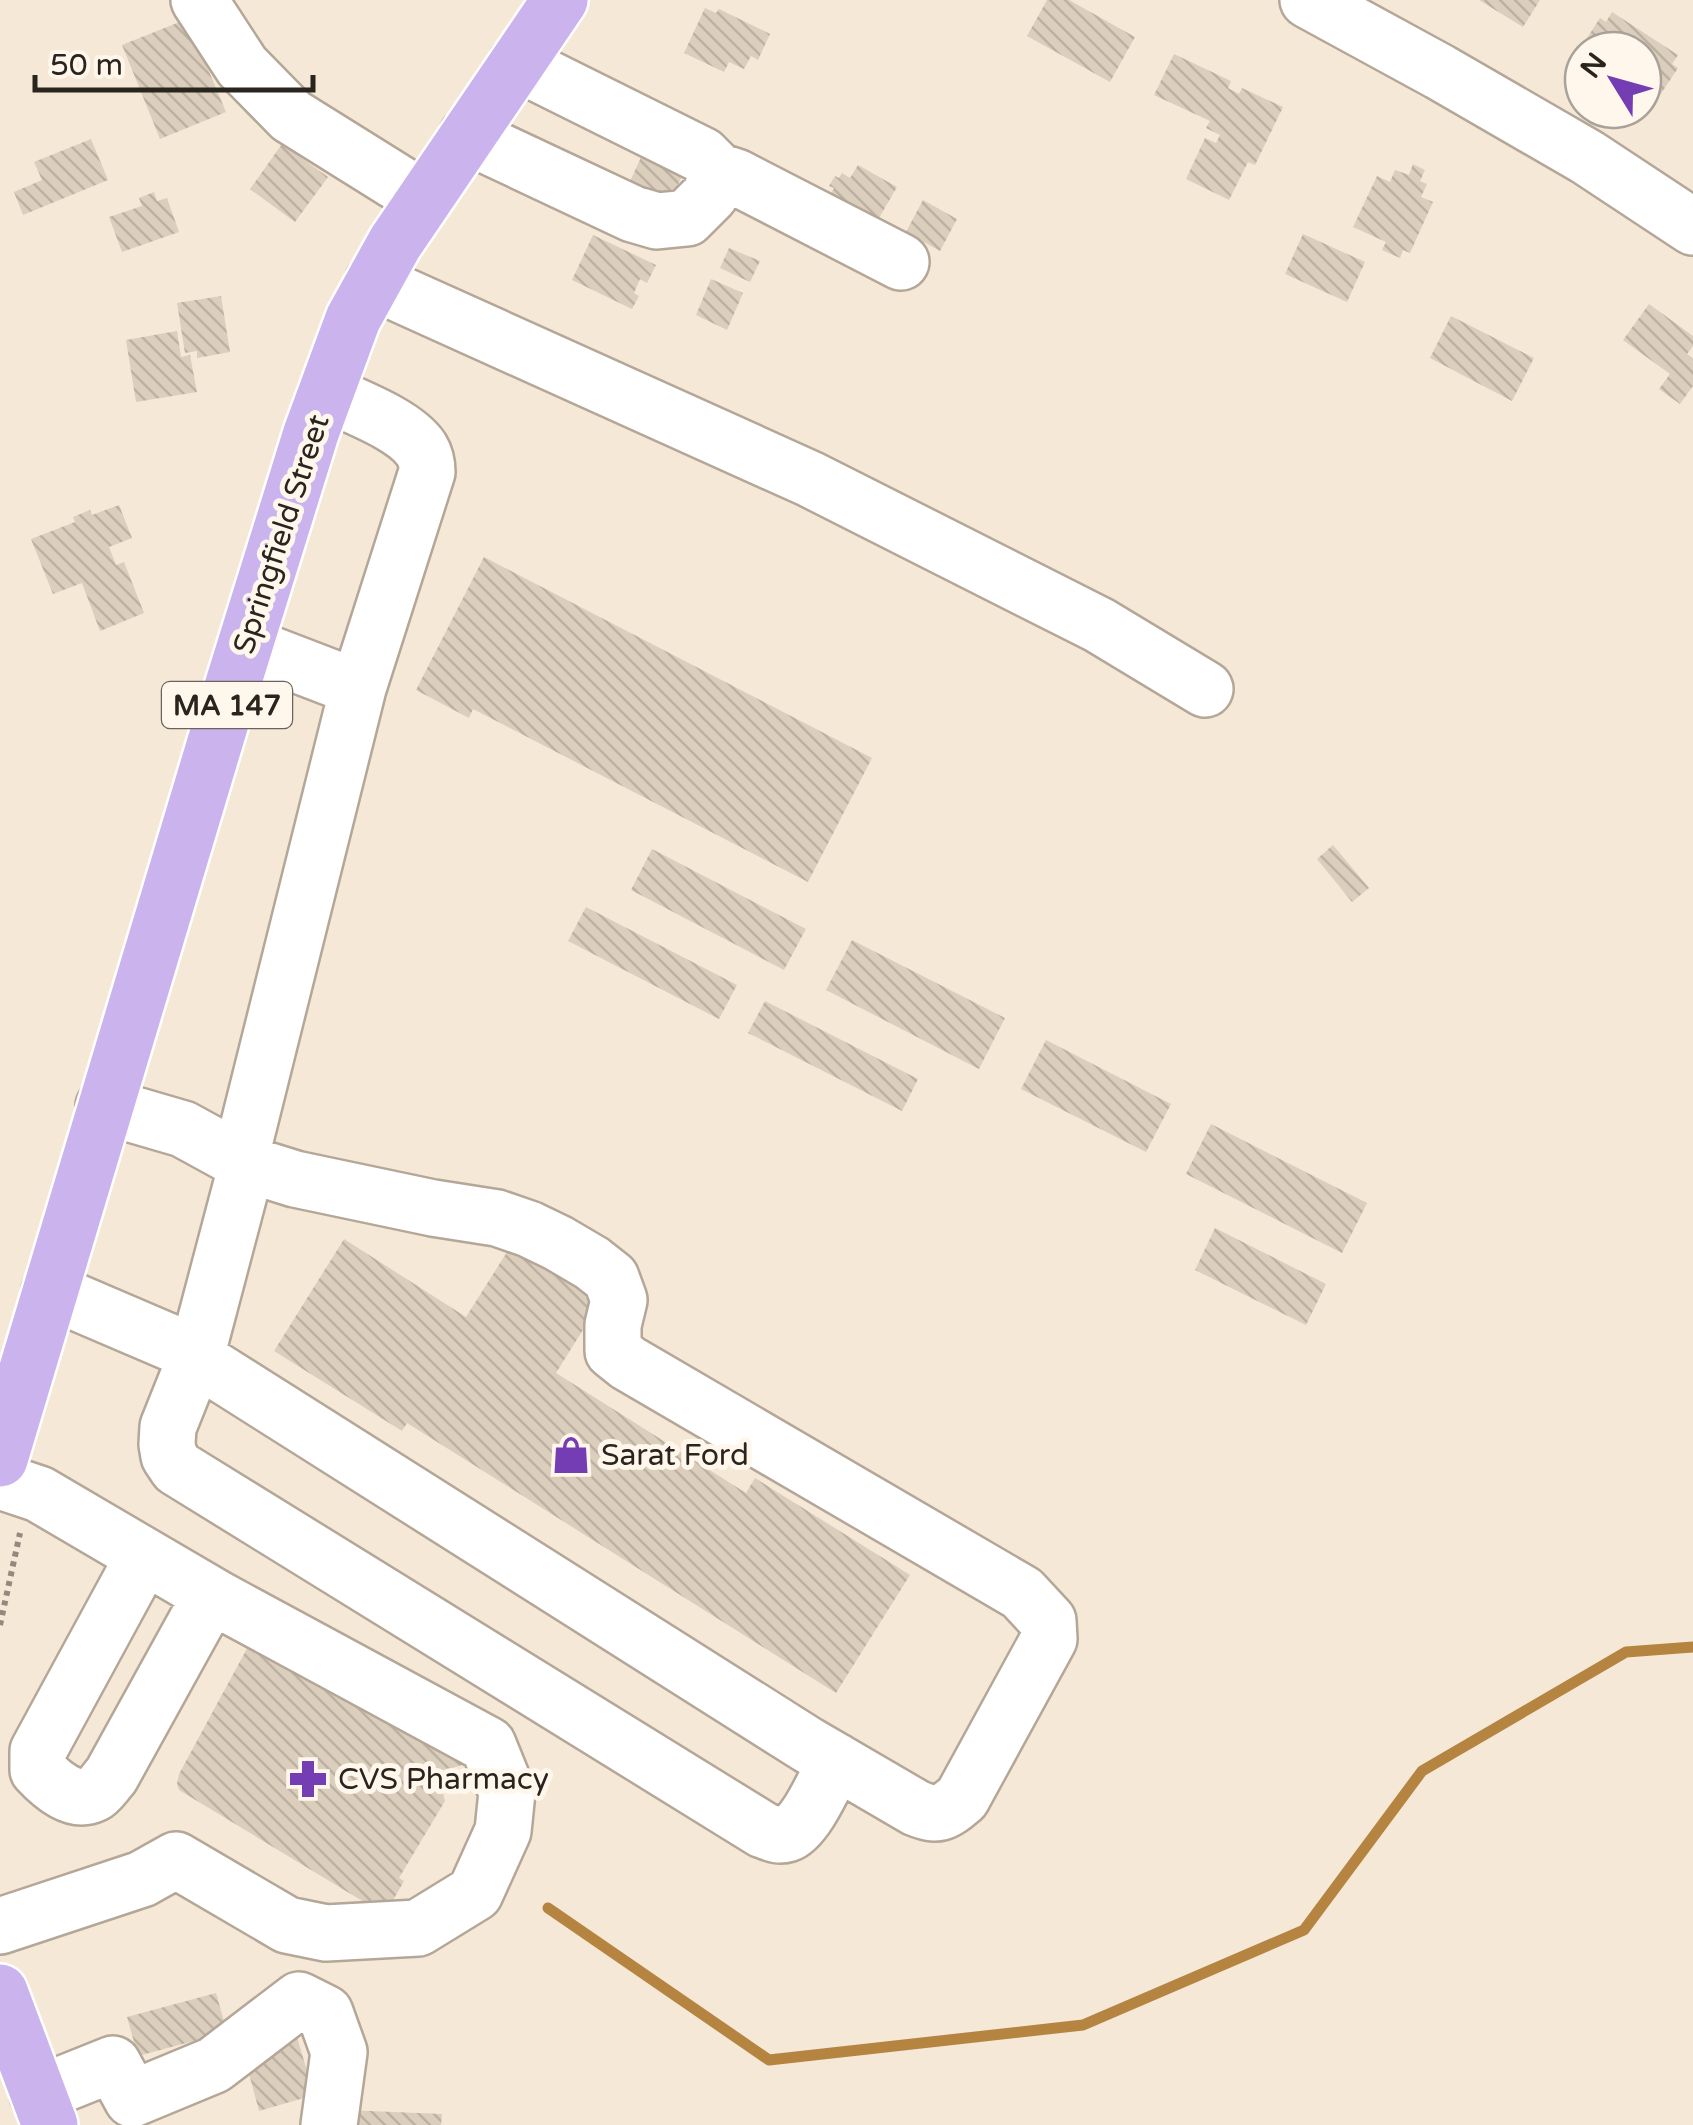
<svg xmlns="http://www.w3.org/2000/svg" width="1693" height="2125" font-family="'Varela Round',sans-serif">
<style>
.lines{fill:none;stroke-linecap:round;stroke-linejoin:round}
.stream{stroke:#b58441;stroke-width:11}
.building{fill:url(#building-back-hatch)}
.minor-casing{stroke:#b4a798;stroke-width:60}
.major-casing{stroke:#fff;stroke-width:60}
.path{stroke:#93897e;stroke-width:6;stroke-dasharray:5 5;stroke-linecap:butt}
.minor{stroke:#fff;stroke-width:55}
.major{stroke:#cbb4ee;stroke-width:55}
.labels{text-anchor:middle;stroke-width:10;stroke-linejoin:round;paint-order:stroke}
.shield{fill:#fff6ec;stroke:#69635c;stroke-width:2.5}
.shield-label{font-size:28px;font-weight:bold;fill:#29241e}
.street-label{font-size:30px;fill:#29241e;stroke:#fff6ec}
.poi-label{font-size:30px;fill:#29241e;stroke:#fff6ec;text-anchor:start}
</style>
<defs>
<pattern id="building-back-hatch" width="6" height="6" patternUnits="userSpaceOnUse" patternTransform="scale(2.5)"><rect width="6" height="6" fill="#dbcebd"/><path d="M-1 5l2 2M0 0l6 6M5-1l2 2" fill="none" stroke="#bcb1a2"/></pattern>
</defs>
<rect width="100%" height="100%" fill="#f6e8d7"/>
<g class="lines">
<path class="stream" d="M 548,1908 L 769,2060 L 1083,2025 L 1304,1930 L 1422,1771 L 1626,1652 L 1693,1647"/>
</g>
<path class="building" d="M 1047,0 L 1069,0 L 1135,37 L 1110,82 L 1027,36 Z
M 1479,0 L 1540,0 L 1523,27 Z
M 705,8 L 716,13 L 719,9 L 770,34 L 758,60 L 751,56 L 744,69 L 729,62 L 724,72 L 684,53 Z
M 1612,12 L 1678,55 L 1672,64 L 1678,68 L 1649,112 L 1643,108 L 1643,50 L 1583,50 L 1583,69 L 1572,61 L 1600,18 L 1606,22 Z
M 187,19 L 226,112 L 160,139 L 122,45 Z
M 1174,54 L 1231,81 L 1228,88 L 1239,94 L 1242,88 L 1283,107 L 1255,165 L 1248,162 L 1229,200 L 1186,179 L 1205,138 L 1216,143 L 1220,135 L 1206,128 L 1210,121 L 1154,95 Z
M 91,139 L 108,180 L 23,215 L 14,192 L 42,180 L 34,162 Z
M 282,144 L 328,177 L 295,222 L 250,189 Z
M 642,155 L 683,174 L 667,207 L 627,188 Z
M 1413,164 L 1425,170 L 1420,181 L 1427,184 L 1421,197 L 1433,202 L 1410,253 L 1403,250 L 1400,258 L 1382,250 L 1386,242 L 1353,227 L 1377,176 L 1390,182 L 1395,170 L 1409,175 Z
M 858,165 L 897,187 L 868,237 L 829,197 L 834,188 L 829,186 L 835,176 L 839,178 L 842,173 L 850,178 Z
M 154,192 L 157,201 L 167,198 L 179,232 L 122,252 L 109,217 L 142,206 L 139,198 Z
M 923,200 L 957,219 L 940,251 L 906,232 Z
M 1303,234 L 1365,262 L 1347,302 L 1285,274 Z
M 593,235 L 656,265 L 647,283 L 640,279 L 634,293 L 639,296 L 632,309 L 572,280 Z
M 729,248 L 760,261 L 750,282 L 720,268 Z
M 711,279 L 743,293 L 727,330 L 696,315 Z
M 221,296 L 230,352 L 197,358 L 197,351 L 185,353 L 177,303 Z
M 1649,304 L 1693,336 L 1693,346 L 1687,354 L 1693,359 L 1693,386 L 1680,404 L 1659,389 L 1670,374 L 1623,340 Z
M 1451,316 L 1534,358 L 1512,401 L 1430,358 Z
M 177,331 L 181,357 L 190,355 L 197,392 L 136,402 L 126,340 Z
M 119,505 L 132,538 L 109,547 L 116,565 L 124,562 L 144,613 L 100,631 L 82,583 L 53,594 L 31,539 L 75,522 L 73,517 L 90,510 L 92,515 Z
M 484,557 L 872,758 L 808,882 L 473,709 L 469,718 L 416,690 Z
M 1333,845 L 1369,888 L 1352,902 L 1317,859 Z
M 652,849 L 806,929 L 784,970 L 631,890 Z
M 586,907 L 737,985 L 719,1019 L 568,941 Z
M 852,940 L 1005,1018 L 979,1069 L 826,990 Z
M 765,1001 L 918,1079 L 902,1111 L 748,1033 Z
M 1046,1040 L 1171,1104 L 1146,1152 L 1021,1089 Z
M 1211,1124 L 1367,1203 L 1342,1253 L 1186,1174 Z
M 1215,1228 L 1326,1284 L 1306,1325 L 1195,1270 Z
M 519,1233 L 608,1290 L 556,1373 L 746,1493 L 755,1478 L 910,1575 L 836,1693 L 407,1423 L 402,1431 L 274,1351 L 344,1239 L 466,1317 Z
M 250,1643 L 429,1746 L 463,1737 L 468,1763 L 437,1773 L 445,1801 L 399,1878 L 404,1881 L 388,1909 L 372,1900 L 369,1905 L 179,1790 L 177,1784 L 179,1774 Z
M 216,1993 L 227,2032 L 138,2056 L 127,2017 Z
M 295,2030 L 314,2095 L 259,2111 L 244,2055 Z
M 346,2110 L 442,2114 L 441,2125 L 345,2125 Z"/>
<g class="lines">
<g class="minor-casing">
<path id="minor" d="M 199,0 L 242,66 L 291,116 L 424,199
M 1308,0 L 1440,72 L 1587,157 L 1693,227
M 467,136 L 633,214 L 657,221 L 687,218 L 710,195 L 718,171 L 702,155 L 517,63
M 718,171 L 736,177 L 901,262
M 373,282 L 810,479 L 1099,625 L 1205,689
M 246,645 L 358,688
M 240,1160 L 358,688 L 427,472 C 427,463 426,457 421,449 C 404,424 353,406 326,393
M 247,1164 L 196,1357 L 168,1427 L 167,1444 L 169,1456 L 177,1468 L 763,1830 C 772,1833 778,1837 787,1834 C 806,1828 826,1779 836,1761
M 50,1291 L 174,1344 L 808,1745 L 916,1808 C 938,1817 943,1814 962,1798 L 1049,1639 L 1048,1621 L 1022,1593 L 628,1363 L 613,1351 L 613,1325 L 619,1300 L 611,1278 L 592,1263 L 558,1243 L 529,1229 L 497,1218 L 433,1208 L 295,1179 L 247,1164 L 183,1129 L 104,1106
M 0,1481 L 39,1494 L 218,1599 L 488,1745 L 507,1792 L 503,1831 L 475,1893 L 418,1928 L 326,1933 L 287,1925 L 176,1860 L 142,1879 L 0,1926
M 144,1556 L 38,1751 L 38,1770 C 51,1784 73,1804 94,1794 C 100,1791 106,1781 111,1776 L 211,1595
M 38,2094 L 113,2064 L 132,2099 L 214,2065 L 299,2000 L 325,2013 L 339,2052 L 329,2125"/>
</g>
<g class="major-casing">
<path id="major" d="M 0,1459 L 219,729 L 311,433 L 353,319 L 395,243 L 560,0
M 0,1992 L 50,2125"/>
</g>
<path class="path" d="M 0,1625 L 20,1533"/>
<use href="#minor" class="minor"/>
<use href="#major" class="major"/>
</g>
<defs>
<g id="shop-bare" transform="scale(3)"><path d="M-5-2.5h2.3a2.7 3.5 0 0 1 5.4 0H5L5.5 6h-11ZM-1.5-2.5h3a1.5 2.3 0 0 0-3 0Z" fill="#743db4" stroke="#fff6ec" stroke-width="2.5" paint-order="stroke"/></g>
<g id="pharmacy-bare" transform="scale(3)"><path d="M-2-6h4v4h4v4h-4v4h-4v-4h-4v-4h4Z" fill="#743db4" stroke="#fff6ec" stroke-width="2.5" paint-order="stroke"/></g>
</defs>
<g fill-rule="evenodd">
<use href="#shop-bare" x="571" y="1455"/>
<use href="#pharmacy-bare" x="308" y="1779"/>
</g>
<g class="labels">
<rect class="shield" x="162" y="682" width="130" height="46" rx="8"/>
<g class="shield-label">
<text x="227" y="715">MA 147</text>
</g>
<g class="street-label">
<text transform="translate(281 534) rotate(-72)" y="10">Springfield Street</text>
</g>
<g class="poi-label">
<text x="601" y="1465">Sarat Ford</text>
<text x="338" y="1789">CVS Pharmacy</text>
</g>
</g>
<g transform="translate(1613 80) rotate(307)"><circle r="48" fill="#fff6ec" stroke="#a9a29a" stroke-width="2.5"/>
<path d="M0-8L18 38L0 25L-18 38Z" fill="#743db4"/>
<text y="-15" font-size="28" font-weight="bold" text-anchor="middle" fill="#29241e">N</text>
</g>
<path d="M35 75v15h278v-15" fill="none" stroke="#29241e" stroke-width="5"/>
<text x="50" y="75" font-size="30" fill="#29241e" stroke="#fff6ec" stroke-width="8" paint-order="stroke">50 m</text>
</svg>
